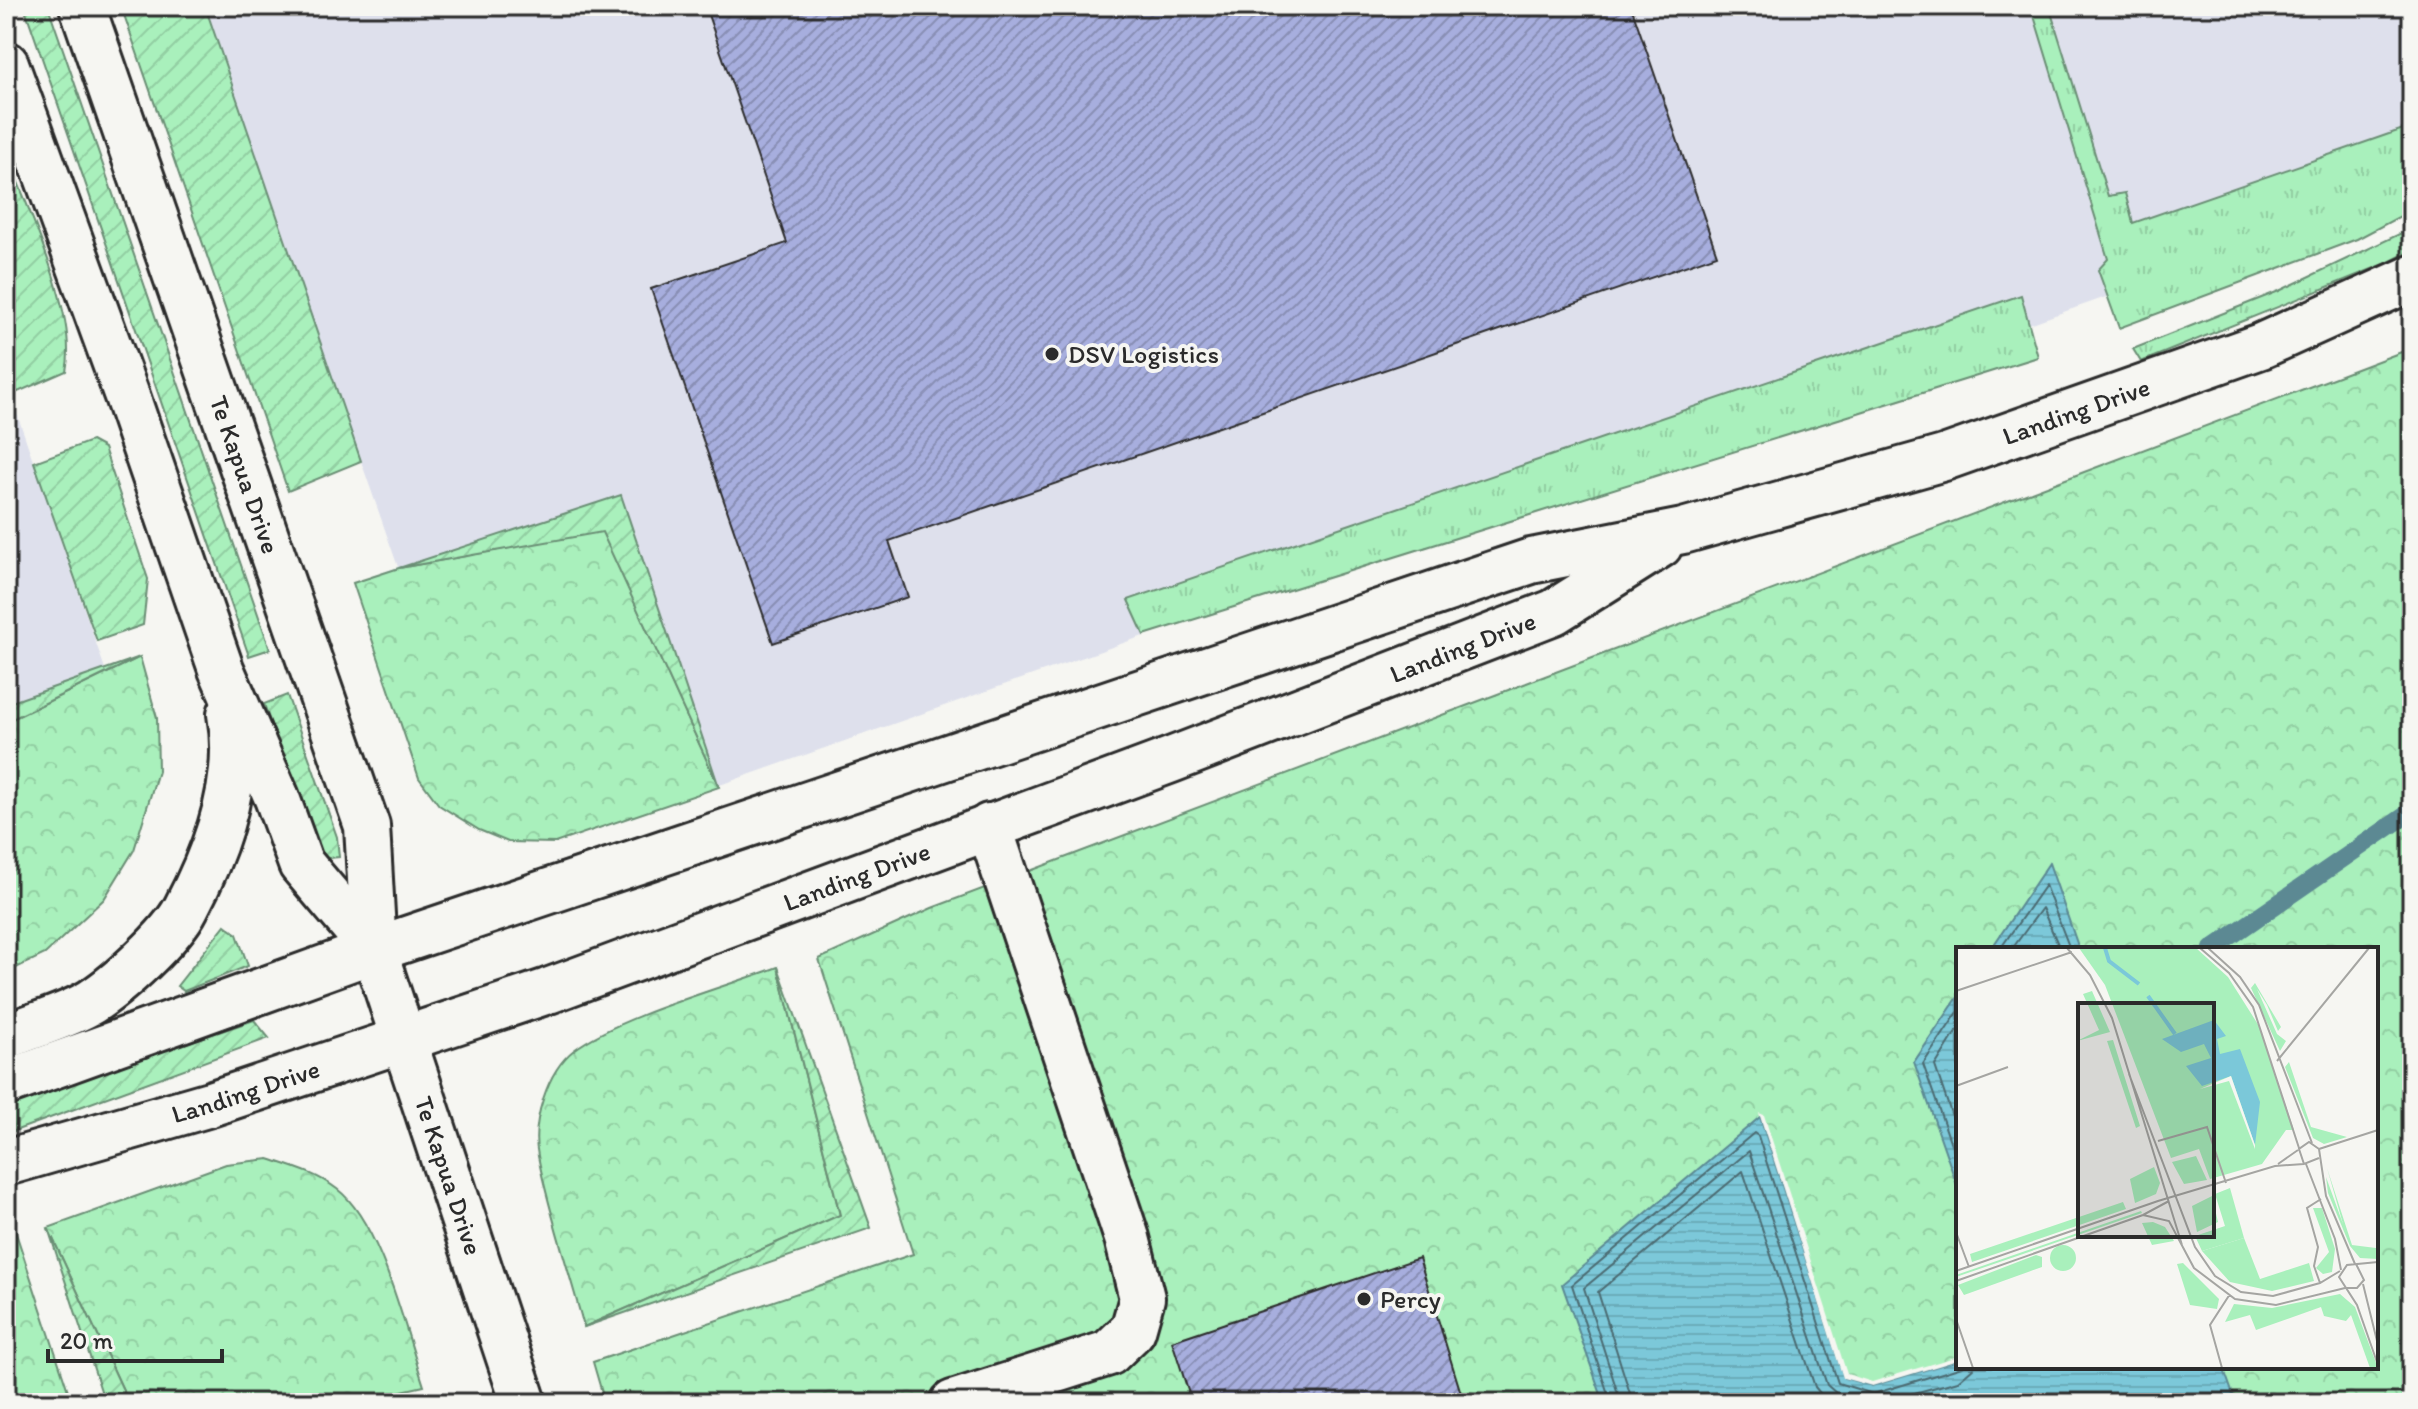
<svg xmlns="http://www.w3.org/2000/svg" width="2418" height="1409" font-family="Itim,sans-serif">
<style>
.built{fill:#dee0ec}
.grass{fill:url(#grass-tufts);stroke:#6a8e74;stroke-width:2}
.park{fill:url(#park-crowns);stroke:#6a8e74;stroke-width:2;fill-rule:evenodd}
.garden{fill:url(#garden-furrows);stroke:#6a8e74;stroke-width:2}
.water{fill:url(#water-rules);stroke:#5b8993;stroke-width:2}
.pier{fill:#f6f6f2}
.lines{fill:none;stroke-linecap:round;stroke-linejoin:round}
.shore{stroke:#4b6a71;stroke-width:2}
.stream{stroke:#5b8993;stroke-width:18}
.building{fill:url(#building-hatch);stroke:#2b2b2b;stroke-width:2}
.minor-casing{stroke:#2b2b2b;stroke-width:50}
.minor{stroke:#f6f6f2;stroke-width:44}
.poi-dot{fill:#2b2b2b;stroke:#f6f6f2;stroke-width:3}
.labels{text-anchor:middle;stroke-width:8;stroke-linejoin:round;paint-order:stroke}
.poi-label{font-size:26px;fill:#2b2b2b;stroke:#f6f6f2;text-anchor:start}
.street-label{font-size:26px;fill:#2b2b2b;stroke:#f6f6f2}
.inset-river{fill:none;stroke:#7bc8d9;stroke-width:4}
.inset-road{fill:none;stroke:#a5a5a2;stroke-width:2}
.view{fill:#2b2b2b;fill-opacity:0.15;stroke:#2b2b2b;stroke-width:4}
.inset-edge{fill:none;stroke:#2b2b2b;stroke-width:4}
</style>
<defs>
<pattern id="grass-tufts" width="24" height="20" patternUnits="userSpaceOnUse" patternTransform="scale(2)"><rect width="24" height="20" fill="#a9f0bc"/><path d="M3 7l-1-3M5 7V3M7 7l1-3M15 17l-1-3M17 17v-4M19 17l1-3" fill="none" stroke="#92cea2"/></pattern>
<pattern id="park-crowns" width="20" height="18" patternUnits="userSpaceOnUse" patternTransform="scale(2)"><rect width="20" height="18" fill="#a9f0bc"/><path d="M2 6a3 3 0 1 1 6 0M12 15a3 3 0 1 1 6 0" fill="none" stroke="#92cea2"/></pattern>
<pattern id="garden-furrows" width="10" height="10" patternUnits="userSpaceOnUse" patternTransform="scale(2)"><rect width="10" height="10" fill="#a9f0bc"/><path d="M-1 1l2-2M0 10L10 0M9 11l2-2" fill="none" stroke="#92cea2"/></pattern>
<pattern id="water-rules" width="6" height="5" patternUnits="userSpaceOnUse" patternTransform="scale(2)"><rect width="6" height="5" fill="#7bc8d9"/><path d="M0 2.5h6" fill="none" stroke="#6aacba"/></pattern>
<pattern id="building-hatch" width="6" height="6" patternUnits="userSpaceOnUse" patternTransform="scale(2)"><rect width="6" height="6" fill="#a7aede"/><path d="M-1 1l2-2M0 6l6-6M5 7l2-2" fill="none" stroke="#888eb4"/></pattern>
</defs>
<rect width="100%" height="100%" fill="#f6f6f2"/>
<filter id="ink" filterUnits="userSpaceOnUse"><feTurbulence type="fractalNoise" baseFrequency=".0125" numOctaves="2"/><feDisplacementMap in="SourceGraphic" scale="16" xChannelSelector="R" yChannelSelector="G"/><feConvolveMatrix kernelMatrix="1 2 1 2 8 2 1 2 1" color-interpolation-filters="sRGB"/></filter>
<g filter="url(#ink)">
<path class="built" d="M 202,6 L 2412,6 L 2412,172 L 2214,259 L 555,843 L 508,842 L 479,830 L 439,805 L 419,778 L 353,583 L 398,567 Z
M 6,382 L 105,669 L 6,704 Z"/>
<path class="grass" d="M 2031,6 L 2049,6 L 2108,196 L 2125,193 L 2133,223 L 2412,126 L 2412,210 L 2357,239 L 2119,328 L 2098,270 L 2108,259 Z
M 2412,228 L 2412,250 L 2387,263 L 2141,362 L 2133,349 L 2279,291 Z
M 2021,295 L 2038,357 L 1144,635 L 1128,600 Z"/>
<path class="park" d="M 2412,348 L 2412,1403 L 605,1403 L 593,1362 L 913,1254 L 819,959 L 932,908 ZM 1958,949 L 2376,949 L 2376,1367 L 1958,1367 Z
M 602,531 L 719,787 L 555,843 L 508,842 L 479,830 L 439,805 L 419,778 L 353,583 L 399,568 Z
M 140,657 L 157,718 L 158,771 L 134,850 L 104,899 L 45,954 L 6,973 L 6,722 Z
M 778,967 L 840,1215 L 584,1327 C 569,1270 549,1213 538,1156 C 531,1123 547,1071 574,1050 C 619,1016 722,988 778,967 Z
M 269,1159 C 293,1167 316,1173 337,1189 C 381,1222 406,1333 424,1386 L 348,1403 L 129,1403 L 48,1228 L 226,1164 Z
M 8,1209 L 72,1403 L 6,1403 Z"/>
<path class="garden" d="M 24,6 L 48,6 L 270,649 L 249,656 Z
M 121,6 L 205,6 L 361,461 L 288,491 Z
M 6,152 C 27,208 79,315 66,371 L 11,395 L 6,382 Z
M 91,441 L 104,448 L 148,579 L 143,625 L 97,641 L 34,462 Z
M 621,495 L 719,787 L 602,532 L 399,568 Z
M 140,657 L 6,722 L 6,704 Z
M 287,695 L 337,837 L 339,857 L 317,859 L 264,704 Z
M 225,925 L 237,934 L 248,966 L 184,991 L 177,986 Z
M 778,967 L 871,1228 L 584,1327 L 840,1215 Z
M 254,1020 L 269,1038 L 6,1134 L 6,1104 Z
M 48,1228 L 129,1403 L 105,1403 Z"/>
<path class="water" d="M 2049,863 L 2079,949 L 1991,949 Z
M 1958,997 L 1958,1188 L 1914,1062 Z
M 1760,1117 L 1844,1378 L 1872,1386 L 1958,1360 L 1958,1367 L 2223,1367 L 2236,1403 L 1604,1403 L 1562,1284 Z"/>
<path class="pier" d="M 1759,1113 L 1764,1115 L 1847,1374 L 1872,1382 L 1958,1356 L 1958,1360 L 1872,1386 L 1843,1378 Z"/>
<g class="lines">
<path class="shore" d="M 2000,949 L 2045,885 L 2070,949
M 2012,949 L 2042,908 L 2060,949
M 1958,1012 L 1923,1064 L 1958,1164
M 1958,1029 L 1935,1066 L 1958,1134
M 1611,1403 L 1572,1285 L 1754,1133 L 1758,1136 L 1838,1383 L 1873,1394 L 1962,1367
M 1621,1403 L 1584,1288 L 1749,1151 L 1827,1385 L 1837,1394 L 1865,1403
M 1633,1403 L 1598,1292 L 1743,1171 L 1815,1387 L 1828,1403
M 1878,1403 L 1958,1381 L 1974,1367"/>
<path class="stream" d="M 2212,949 L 2412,811"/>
</g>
<path class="building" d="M 705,6 L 1631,6 L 1717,255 L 889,541 L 908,597 L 773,643 L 651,289 L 787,243 Z
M 1419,1258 L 1464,1403 L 1192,1403 L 1172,1341 Z"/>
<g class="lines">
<g class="minor-casing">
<g id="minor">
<path id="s1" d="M 82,6 L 367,826 L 374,950 L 524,1403"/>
<path d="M 6,64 L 127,396 L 221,669 L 277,798 L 301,864 L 374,950"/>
<path d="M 6,1037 C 33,1025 66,1017 91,1002 C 118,985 172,936 186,908 C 216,851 242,779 230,714"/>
<path id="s2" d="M 6,1083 L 374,950 L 1531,561 L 1683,531 L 1944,458 L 2261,346 L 2412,278"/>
<path id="s3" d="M 6,1163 L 210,1104 L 548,991 L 1171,760 L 1554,612 L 1660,545"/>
<path d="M 953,1403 L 1109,1353 L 1133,1330 L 1142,1298 L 1127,1238 L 989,826"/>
</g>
</g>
<use href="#minor" class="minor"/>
</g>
</g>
<g class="poi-dot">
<circle cx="1052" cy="354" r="8"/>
<circle cx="1364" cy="1299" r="8"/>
</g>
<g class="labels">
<g class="poi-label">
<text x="1068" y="363">DSV Logistics</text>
<text x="1380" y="1308">Percy</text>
</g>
<g class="street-label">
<text dy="9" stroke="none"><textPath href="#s2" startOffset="2178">Landing Drive</textPath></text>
<text dy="9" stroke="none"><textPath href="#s1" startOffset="496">Te Kapua Drive</textPath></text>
<text dy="9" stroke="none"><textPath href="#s3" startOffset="1546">Landing Drive</textPath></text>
<text dy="9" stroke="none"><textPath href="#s3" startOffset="898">Landing Drive</textPath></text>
<text dy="9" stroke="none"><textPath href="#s3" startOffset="250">Landing Drive</textPath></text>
<text dy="9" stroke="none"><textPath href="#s1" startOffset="1230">Te Kapua Drive</textPath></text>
</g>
</g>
<g transform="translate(1956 947)">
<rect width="422" height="422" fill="#f6f6f2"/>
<path d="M 136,44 L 154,85 L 121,94 L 143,83 L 127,47 ZM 157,93 L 184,179 L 180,181 L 151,94 ZM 357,261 L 366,261 L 379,302 L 376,325 L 367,327 L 360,321 L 373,305 Z" fill="#a9f0bc"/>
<path d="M 123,1 L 240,1 L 272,30 L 303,79 L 338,183 L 330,183 L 306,217 L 254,232 L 243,202 L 215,211 L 149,38 ZM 240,209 L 251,233 L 228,237 L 216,215 ZM 198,220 L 204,236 L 200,247 L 179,256 L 174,232 ZM 274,241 L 288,291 L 246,304 L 239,289 L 269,279 L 259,247 ZM 256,249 L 262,275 L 241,285 L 236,259 ZM 197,275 L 209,280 L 218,294 L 196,298 L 186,276 Z" fill="#a9f0bc"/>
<path d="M 299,36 L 325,80 L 322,84 L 311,58 L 301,42 L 321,87 L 330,94 L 324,104 L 295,41 ZM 333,115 L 355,180 L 391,190 L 368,197 L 357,191 L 329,120 ZM 371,221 L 396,298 L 420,301 L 422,312 L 404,311 L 394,299 L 372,246 L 370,230 L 387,277 ZM 167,255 L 170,262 L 16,315 L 14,307 ZM 185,264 L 186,266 L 0,330 L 0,328 ZM 288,291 L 304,332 L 353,316 L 358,334 L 316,344 L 274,335 L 246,304 ZM94 311a13 13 0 1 1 26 0a13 13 0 1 1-26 0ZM 80,308 L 86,310 L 86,320 L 8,348 L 2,338 ZM 227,316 L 263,352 L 261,362 L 234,358 L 221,317 ZM 384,347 L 399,360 L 422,421 L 414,421 L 395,368 L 390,374 L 368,369 L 365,360 L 300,383 L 294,368 L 269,375 L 278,357 L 316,361 Z" fill="#a9f0bc"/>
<path d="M 258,73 L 270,89 L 261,92 L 264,107 L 284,102 L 304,155 L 299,198 L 275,129 L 246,139 L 230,119 L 255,111 L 248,97 L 225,105 L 206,92 Z" fill="#7bc8d9"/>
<path d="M 275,129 L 299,198 L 299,202 L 273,134 L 244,142 Z" fill="#f6f6f2"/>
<path class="inset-river" d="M 149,1 L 153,14 L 183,37M 192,49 L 219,87"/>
<path class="inset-road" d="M 111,1 L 134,28 L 156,71 L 226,298M 244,1 L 273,26 L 297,60 L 343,201M 252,1 L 284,30 L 303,58 L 356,196M 0,44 L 116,5M 321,114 L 413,1M 173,127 L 239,300 L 259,329 L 285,345 L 317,349 L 364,336 L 384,324M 0,139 L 52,120M 202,194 L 251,180 L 270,236M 363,202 L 422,183M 363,211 L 348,217 L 343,202 L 353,195 L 363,202 L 370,249 L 399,317M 322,217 L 342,203M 350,217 L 379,292 L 385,323M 187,268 L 213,274 L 238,321 L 279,352 L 320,358 L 389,341M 0,285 L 13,320M 422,315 L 391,318 L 383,330 L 401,358 L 422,418M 0,324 L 202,254 L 319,219 L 348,217M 0,334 L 187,268 L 213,254M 364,336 L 358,319 L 362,300 L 351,261 L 365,252M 407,337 L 422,398M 390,341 L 401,341 L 408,333 L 400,317M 0,372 L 17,421M 266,421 L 254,378 L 274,347"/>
<path class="view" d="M 122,56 L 258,56 L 258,290 L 122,290 Z"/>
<rect width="422" height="422" class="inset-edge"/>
</g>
<rect width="2418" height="1409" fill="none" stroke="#f6f6f2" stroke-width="32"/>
<rect x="16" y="16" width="2386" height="1377" fill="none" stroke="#2b2b2b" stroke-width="3" filter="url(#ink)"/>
<path d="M48 1349v12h174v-12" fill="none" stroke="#2b2b2b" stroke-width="4"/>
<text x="60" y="1349" font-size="24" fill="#2b2b2b" stroke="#f6f6f2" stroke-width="6" paint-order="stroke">20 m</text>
</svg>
